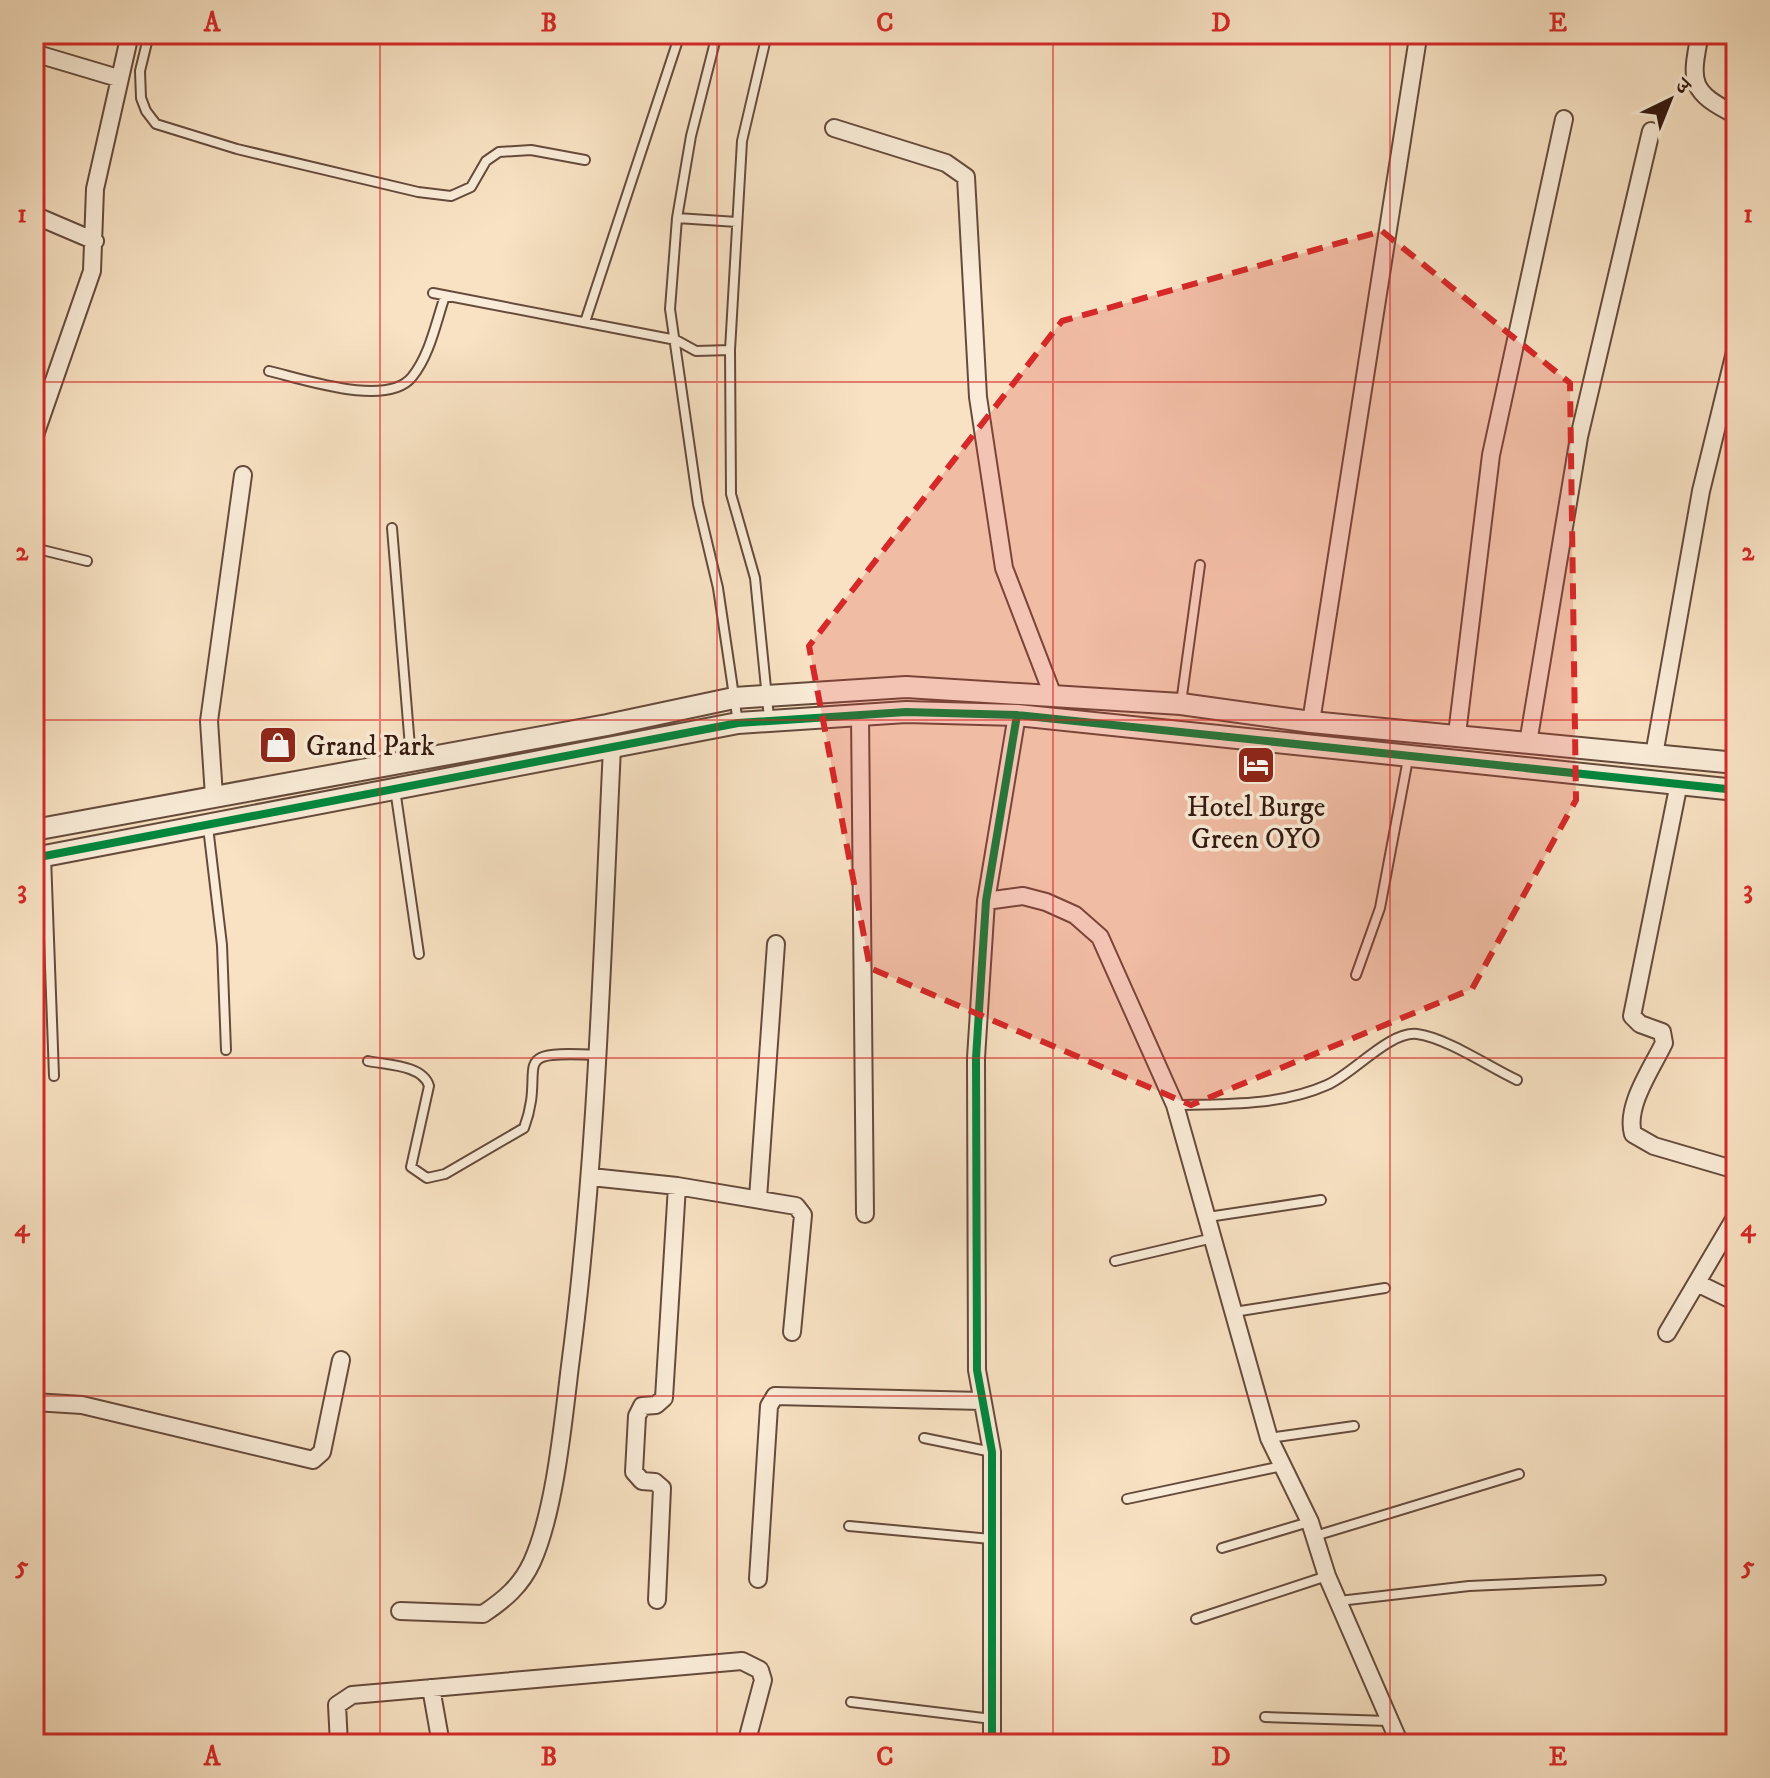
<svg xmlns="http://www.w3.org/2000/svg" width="1770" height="1778" font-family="'IM FELL DW Pica','Noto Serif Devanagari',serif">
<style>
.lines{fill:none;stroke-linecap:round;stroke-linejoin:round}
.service-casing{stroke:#654b3c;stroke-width:12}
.minor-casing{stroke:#654b3c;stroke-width:20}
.tertiary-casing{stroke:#654b3c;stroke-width:24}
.service{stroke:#faecd8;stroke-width:8}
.minor{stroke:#faecd8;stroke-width:16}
.tertiary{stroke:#faecd8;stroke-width:20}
.cycleway-casing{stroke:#faecd8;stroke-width:13}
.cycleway{stroke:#00873e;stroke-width:8}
.marked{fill:#d62828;fill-opacity:0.2;stroke:#d62828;stroke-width:6;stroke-dasharray:16 10;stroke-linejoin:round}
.grid{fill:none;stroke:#d62828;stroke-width:2;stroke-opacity:0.55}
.labels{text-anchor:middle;stroke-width:7;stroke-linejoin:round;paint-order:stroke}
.poi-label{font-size:28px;fill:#34190f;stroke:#faecd8;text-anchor:start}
.neatline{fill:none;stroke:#d62828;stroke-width:3}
.grid-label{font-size:26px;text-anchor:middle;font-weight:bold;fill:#d62828}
</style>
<rect width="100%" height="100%" fill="#f8e2c3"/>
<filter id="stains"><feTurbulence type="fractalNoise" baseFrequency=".0025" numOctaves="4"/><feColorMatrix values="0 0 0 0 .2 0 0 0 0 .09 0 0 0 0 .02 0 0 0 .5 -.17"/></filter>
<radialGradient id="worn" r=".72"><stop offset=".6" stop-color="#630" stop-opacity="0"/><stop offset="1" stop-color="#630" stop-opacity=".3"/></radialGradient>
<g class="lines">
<g class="service-casing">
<path id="service" d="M 149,34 L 140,71 L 141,98 L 146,111 L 156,124 L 237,149 L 418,192 L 451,196 L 471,187 L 486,161 L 499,152 L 531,150 L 585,160
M 717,34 L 691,136 L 677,218 L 670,309 L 698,504 L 718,588 L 738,723
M 767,34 L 742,141 L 730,350 L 731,494 L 755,578 L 769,718
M 677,218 L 737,222
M 433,293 L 676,340 L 696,351 L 730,350
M 585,322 L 680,34
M 269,371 C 303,379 387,408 412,377 C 430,355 436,322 445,296
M 392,528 L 411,759
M 34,548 L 87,561
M 1181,703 L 1200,565
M 395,789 L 419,954
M 208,827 L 222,945 L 226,1050
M 46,857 L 54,1076
M 1356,975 L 1380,908 L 1408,759
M 368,1061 C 387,1065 423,1065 429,1086 L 411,1167 L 427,1178 L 445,1174 L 524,1128 C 548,1064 502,1050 597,1055
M 1175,1105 C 1225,1104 1280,1106 1327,1085 C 1353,1074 1389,1031 1417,1034 C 1447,1038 1489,1067 1517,1080
M 1208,1217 L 1321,1200
M 1115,1261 L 1213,1238
M 1234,1312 L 1385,1288
M 924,1438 L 992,1452
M 1269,1438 L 1354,1426
M 1127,1499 L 1282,1466
M 849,1526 L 991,1539
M 1315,1536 L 1519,1474
M 1222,1548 L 1309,1522
M 1339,1601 L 1469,1586 L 1601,1580
M 1196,1619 L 1327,1576
M 851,1702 L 992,1719
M 1265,1717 L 1389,1721"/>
</g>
<g class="minor-casing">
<path id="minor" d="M 1700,34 C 1690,83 1690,92 1736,115
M 34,53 L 118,78
M 834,128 L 946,163 L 966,177 L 978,397 L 1004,568 L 1052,693
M 34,215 L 95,241
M 34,438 L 92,271 L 95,189 L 130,34
M 860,715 L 865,1214
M 1311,722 L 1417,44
M 1457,734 L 1491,455 L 1564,119
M 1528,743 L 1579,437 L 1651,131
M 1654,755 L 1701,491 L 1736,348
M 1679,783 L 1632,1016 L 1640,1024 L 1662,1032 L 1664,1043 C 1652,1068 1625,1106 1633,1134 L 1654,1146 L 1736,1170
M 214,796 L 209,721 L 243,475
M 986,901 L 1023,896 L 1046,902 L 1075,915 L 1100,937 L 1175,1105 L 1269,1438 L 1310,1522 L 1327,1576 L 1400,1744
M 591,1177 L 677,1186 L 796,1206 L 803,1215 L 792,1332
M 758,1198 L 776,944
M 1699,1284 L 1736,1302
M 1667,1333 L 1736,1216
M 34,1402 L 82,1405 L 313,1460 L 322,1452 L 341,1360
M 758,1579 L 769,1406 L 775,1396 L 982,1401
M 657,1600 L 662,1488 L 655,1482 L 642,1481 L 634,1472 L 637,1416 L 642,1406 L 656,1405 L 664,1398 L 677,1186
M 400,1611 L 483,1614 C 504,1600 521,1586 532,1562 C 555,1511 563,1423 570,1366 C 597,1161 602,954 612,748
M 431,1688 L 441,1744
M 339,1744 L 337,1705 L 352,1695 L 742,1661 L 760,1670 L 763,1680 L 746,1744
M 992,1744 L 992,1452 L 977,1370 L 976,1058 L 986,901 L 1017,715"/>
</g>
<g class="tertiary-casing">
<path id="tertiary" d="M 34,830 L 607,725 L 734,698 L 906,687 L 1181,704 L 1311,722 L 1736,763
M 34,858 L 738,723 L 906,712 L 1017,715 L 1736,790"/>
</g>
<use href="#service" class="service"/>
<use href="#minor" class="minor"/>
<use href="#tertiary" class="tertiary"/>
<g class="cycleway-casing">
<path id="cycleway" d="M 34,858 L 738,723 L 906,712 L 1017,715 L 1736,790
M 992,1744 L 992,1452 L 977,1370 L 976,1058 L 986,901 L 1017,715"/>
</g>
<use href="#cycleway" class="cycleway"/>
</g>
<path class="marked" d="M 1382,231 L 1570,383 L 1576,800 L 1472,989 L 1191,1105 L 870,968 L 809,646 L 1062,321 Z"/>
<path class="grid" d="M 380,34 L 380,1744M 717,34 L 717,1744M 1053,34 L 1053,1744M 1390,34 L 1390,1744M 34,382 L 1736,382M 34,720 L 1736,720M 34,1058 L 1736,1058M 34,1396 L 1736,1396"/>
<defs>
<g id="shop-square" transform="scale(2)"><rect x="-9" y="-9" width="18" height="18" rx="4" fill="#8f2418" stroke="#faecd8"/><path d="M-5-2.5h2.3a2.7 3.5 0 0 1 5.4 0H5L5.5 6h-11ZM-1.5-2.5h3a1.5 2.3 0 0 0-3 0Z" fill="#fff"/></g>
<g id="hotel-square" transform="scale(2)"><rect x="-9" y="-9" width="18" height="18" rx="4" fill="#8f2418" stroke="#faecd8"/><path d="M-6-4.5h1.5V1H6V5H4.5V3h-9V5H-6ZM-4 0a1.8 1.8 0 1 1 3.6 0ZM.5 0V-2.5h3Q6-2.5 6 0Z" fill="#fff"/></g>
</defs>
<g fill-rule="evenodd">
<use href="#shop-square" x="278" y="745"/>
<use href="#hotel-square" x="1256" y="765"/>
</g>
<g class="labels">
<g class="poi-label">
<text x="306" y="755">Grand Park</text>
<text x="1256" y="816" text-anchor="middle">Hotel Burge<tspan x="1256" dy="32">Green OYO</tspan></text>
</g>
</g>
<rect width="1770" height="1778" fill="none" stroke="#f8e2c3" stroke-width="88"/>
<g transform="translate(1670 100) rotate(43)" stroke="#faecd8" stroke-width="6" paint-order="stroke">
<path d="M0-6L14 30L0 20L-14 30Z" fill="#34190f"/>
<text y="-12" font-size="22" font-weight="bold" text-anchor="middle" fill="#34190f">उ</text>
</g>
<rect x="44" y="44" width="1682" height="1690" class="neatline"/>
<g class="grid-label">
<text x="212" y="31">A</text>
<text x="549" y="31">B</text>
<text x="885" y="31">C</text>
<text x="1221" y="31">D</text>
<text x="1558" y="31">E</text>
<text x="22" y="222">1</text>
<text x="1748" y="222">1</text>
<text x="22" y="560">2</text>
<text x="1748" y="560">2</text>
<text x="22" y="898">3</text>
<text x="1748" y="898">3</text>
<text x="22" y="1236">4</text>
<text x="1748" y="1236">4</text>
<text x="22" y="1574">5</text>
<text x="1748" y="1574">5</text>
<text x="212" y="1765">A</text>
<text x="549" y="1765">B</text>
<text x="885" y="1765">C</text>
<text x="1221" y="1765">D</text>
<text x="1558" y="1765">E</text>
</g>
<rect width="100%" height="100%" filter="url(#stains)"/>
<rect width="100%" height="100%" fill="url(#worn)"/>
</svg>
